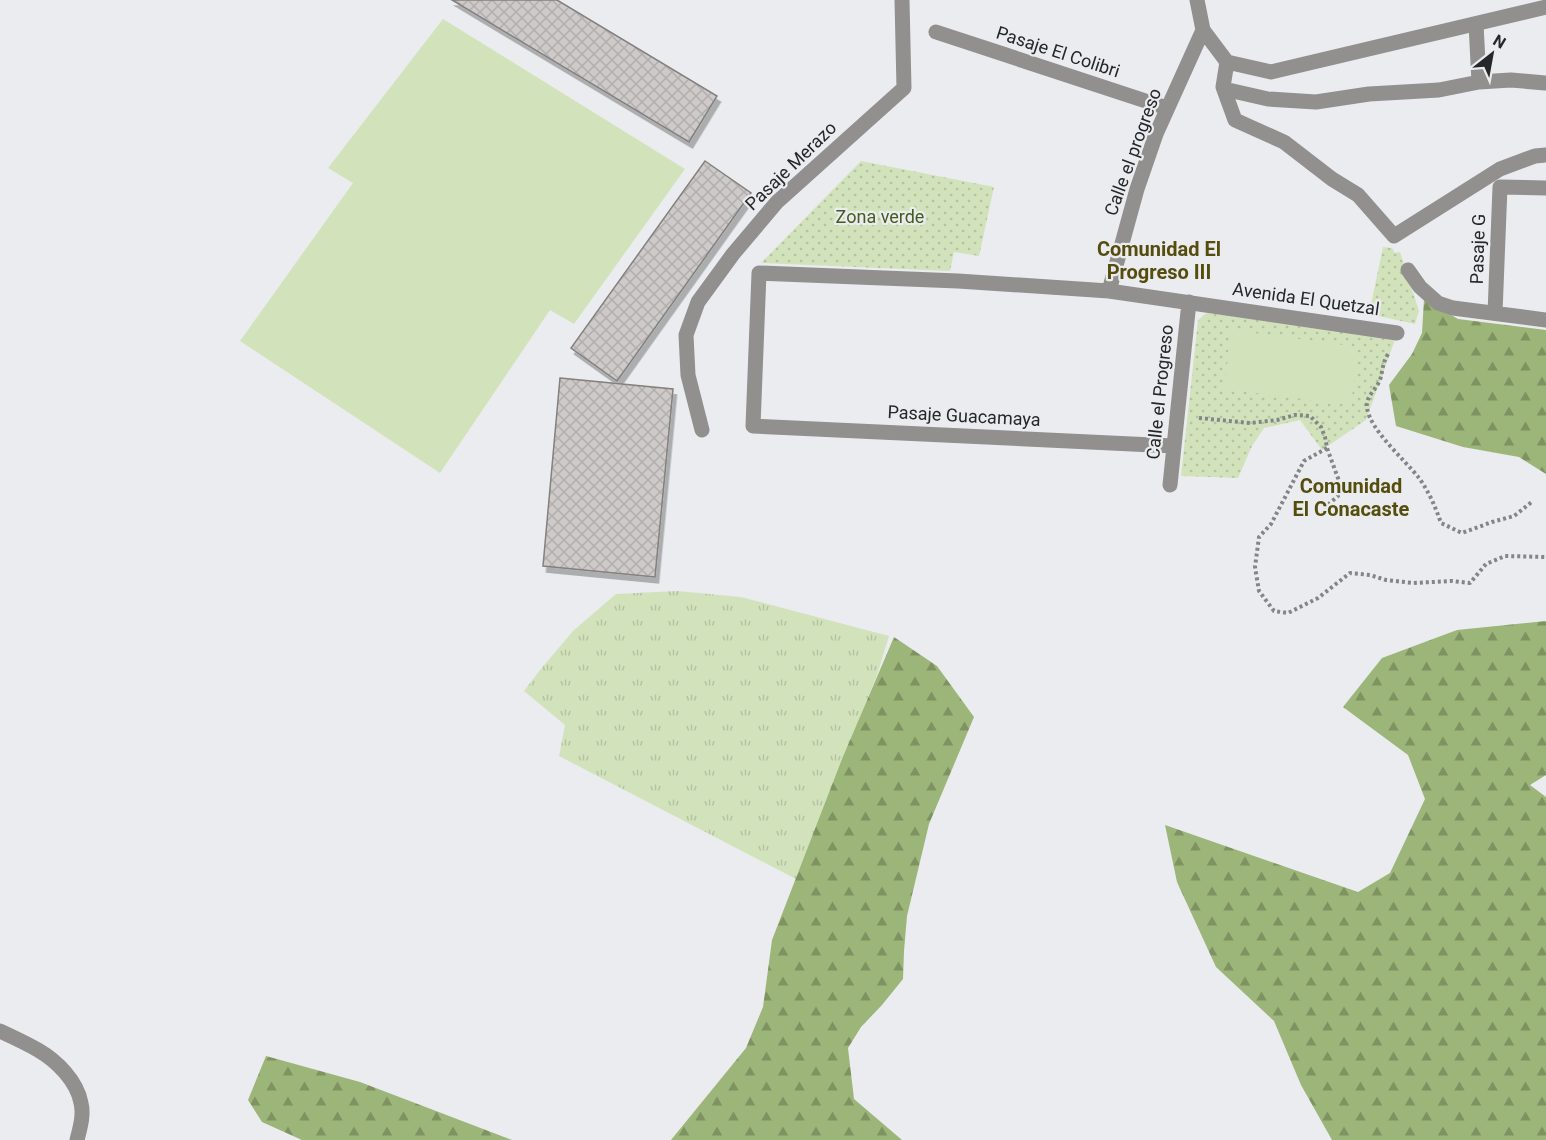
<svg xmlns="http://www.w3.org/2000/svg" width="1546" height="1140" font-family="Roboto,sans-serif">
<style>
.grass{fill:url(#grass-tufts)}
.forest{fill:url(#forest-firs)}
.park{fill:url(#park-dots)}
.pitch{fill:#d2e3bc}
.building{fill:url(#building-cross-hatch);stroke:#83807e;stroke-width:1.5;filter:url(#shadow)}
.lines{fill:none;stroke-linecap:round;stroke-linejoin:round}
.path{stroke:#838587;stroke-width:4;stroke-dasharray:3 3;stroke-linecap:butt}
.minor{stroke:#91908f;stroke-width:15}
.labels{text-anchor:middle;stroke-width:4.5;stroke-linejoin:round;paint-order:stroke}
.street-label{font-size:18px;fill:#262728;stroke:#eaecef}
.park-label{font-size:18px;fill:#465c1d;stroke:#eaecef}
.neighbourhood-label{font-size:20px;font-weight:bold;fill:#554d0d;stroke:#eaecef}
</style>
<defs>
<pattern id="grass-tufts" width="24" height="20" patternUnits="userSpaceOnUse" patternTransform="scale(1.5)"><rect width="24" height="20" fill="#d2e3bc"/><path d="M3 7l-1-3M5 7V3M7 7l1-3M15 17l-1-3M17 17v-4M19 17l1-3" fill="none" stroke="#b4c3a2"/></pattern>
<pattern id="forest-firs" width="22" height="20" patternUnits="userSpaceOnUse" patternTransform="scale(1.5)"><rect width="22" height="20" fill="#9cb578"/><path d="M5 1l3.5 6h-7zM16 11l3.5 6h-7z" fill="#7f9362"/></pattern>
<pattern id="park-dots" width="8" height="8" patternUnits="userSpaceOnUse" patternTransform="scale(1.5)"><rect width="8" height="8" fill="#d2e3bc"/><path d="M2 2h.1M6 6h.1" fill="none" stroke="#b4c3a2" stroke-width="1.8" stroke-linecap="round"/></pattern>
<pattern id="building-cross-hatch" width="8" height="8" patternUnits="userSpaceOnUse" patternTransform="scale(1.5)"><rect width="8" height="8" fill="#cecac9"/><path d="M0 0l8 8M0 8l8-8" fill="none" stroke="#b1aead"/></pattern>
<filter id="shadow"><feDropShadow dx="3.5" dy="6" stdDeviation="0" flood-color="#0004"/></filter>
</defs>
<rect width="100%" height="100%" fill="#eaecef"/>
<path class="grass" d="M 677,591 L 741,597 L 889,636 L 877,675 L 796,879 L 559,756 L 565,725 L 524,691 L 540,670 L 573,631 L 616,594 Z"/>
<path class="forest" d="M 1424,299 L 1458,319 L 1546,330 L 1546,474 L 1519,457 L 1463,447 L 1396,426 L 1389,385 L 1412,354 L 1422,333 Z
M 1546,621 L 1546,775 L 1530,785 L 1546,797 L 1546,1140 L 1332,1140 L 1301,1085 L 1274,1021 L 1216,967 L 1177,882 L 1165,825 L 1358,892 L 1390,873 L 1425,799 L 1408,755 L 1343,707 L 1382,658 L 1457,630 Z
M 894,637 L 937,666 L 974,717 L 929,824 L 907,916 L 904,951 L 903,979 L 882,1005 L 861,1027 L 848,1048 L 854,1099 L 902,1140 L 671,1140 L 746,1048 L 763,1007 L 772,940 L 842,759 Z
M 266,1056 L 360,1082 L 512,1140 L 302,1140 L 262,1122 L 248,1100 Z"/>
<path class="park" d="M 861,161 L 994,187 L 979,256 L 954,252 L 950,271 L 761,263 Z
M 1383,247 L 1392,248 L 1395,253 L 1400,252 L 1419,311 L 1415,324 L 1369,314 Z
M 1207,313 L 1396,337 L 1366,420 L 1322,450 L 1300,420 L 1264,428 L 1252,446 L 1238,478 L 1181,476 L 1198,320 Z"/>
<path class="pitch" d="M 443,19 L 685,169 L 574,324 L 550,310 L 440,473 L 240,341 L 353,183 L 328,168 Z
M 1230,330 L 1358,347 L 1351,405 L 1225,389 Z"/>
<path class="building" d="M 452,0 L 557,0 L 717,96 L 689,142 Z
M 705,161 L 751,193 L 617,381 L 571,348 Z
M 560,378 L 673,389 L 655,577 L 543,566 Z"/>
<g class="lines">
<path class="path" d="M 1388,354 C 1382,364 1383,370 1380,380 C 1376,390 1365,397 1367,408 C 1370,430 1405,460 1419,478 C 1429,492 1435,506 1441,523 L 1462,533 L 1492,522 L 1514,516 L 1533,501
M 1199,418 L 1250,423 L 1277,420 L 1295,415 L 1310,416 L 1321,427 L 1325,437 L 1327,448 L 1339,481 L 1338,496 L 1324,508
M 1327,448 L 1304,461 L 1271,524 L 1259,537 L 1255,567 L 1259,591 L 1274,611 L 1288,613 L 1318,598 L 1350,573 L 1370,575 L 1386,580 L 1413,583 L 1452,581 L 1470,583 L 1486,564 L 1505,556 L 1546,557"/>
<path class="minor" d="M 1197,0 L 1203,30 L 1227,62 L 1271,72 L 1546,7
M 1476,24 L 1479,82
M 936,32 L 1167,108
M 1227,62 L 1223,87 L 1235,120 L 1284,142 L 1332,179 L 1358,195 L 1394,236 L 1500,169 L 1535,156 L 1546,155
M 1224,89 L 1268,99 L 1316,102 L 1369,94 L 1439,90 L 1479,82 L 1511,80 L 1545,83
M 1408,270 L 1420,287 L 1438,303 L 1453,308 L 1546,320
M 1109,291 L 1137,189 L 1156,134 L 1203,30
M 1495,313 L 1500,187 L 1546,188
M 702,430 L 688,375 L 686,335 L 698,302 L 733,254 L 777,202 L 904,88 L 902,0
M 1174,446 L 753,426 L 759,273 L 958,281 L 1109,291 L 1397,333
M 1170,485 L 1189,302
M 0,1031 C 13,1037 26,1043 38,1050 C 57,1061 77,1081 81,1103 C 84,1115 80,1128 77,1140"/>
</g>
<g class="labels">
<g class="street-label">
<text transform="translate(1058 52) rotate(18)" y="6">Pasaje El Colibri</text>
<text transform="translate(1133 152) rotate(-70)" y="6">Calle el progreso</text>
<text transform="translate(791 166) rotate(-44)" y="6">Pasaje Merazo</text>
<text transform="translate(1478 249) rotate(-88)" y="6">Pasaje G</text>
<text transform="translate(1306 299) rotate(8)" y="6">Avenida El Quetzal</text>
<text transform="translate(1160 392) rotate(-84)" y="6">Calle el Progreso</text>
<text transform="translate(964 416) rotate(3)" y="6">Pasaje Guacamaya</text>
</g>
<g class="park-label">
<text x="880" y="223">Zona verde</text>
</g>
<g class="neighbourhood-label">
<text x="1159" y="256">Comunidad El<tspan x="1159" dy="23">Progreso III</tspan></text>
<text x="1351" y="493">Comunidad<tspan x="1351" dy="23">El Conacaste</tspan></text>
</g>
</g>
<g transform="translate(1492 54) rotate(31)" stroke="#eaecef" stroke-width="4.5" paint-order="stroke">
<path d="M0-4.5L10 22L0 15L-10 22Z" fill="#262728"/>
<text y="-9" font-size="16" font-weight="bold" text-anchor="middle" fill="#262728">N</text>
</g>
</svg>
